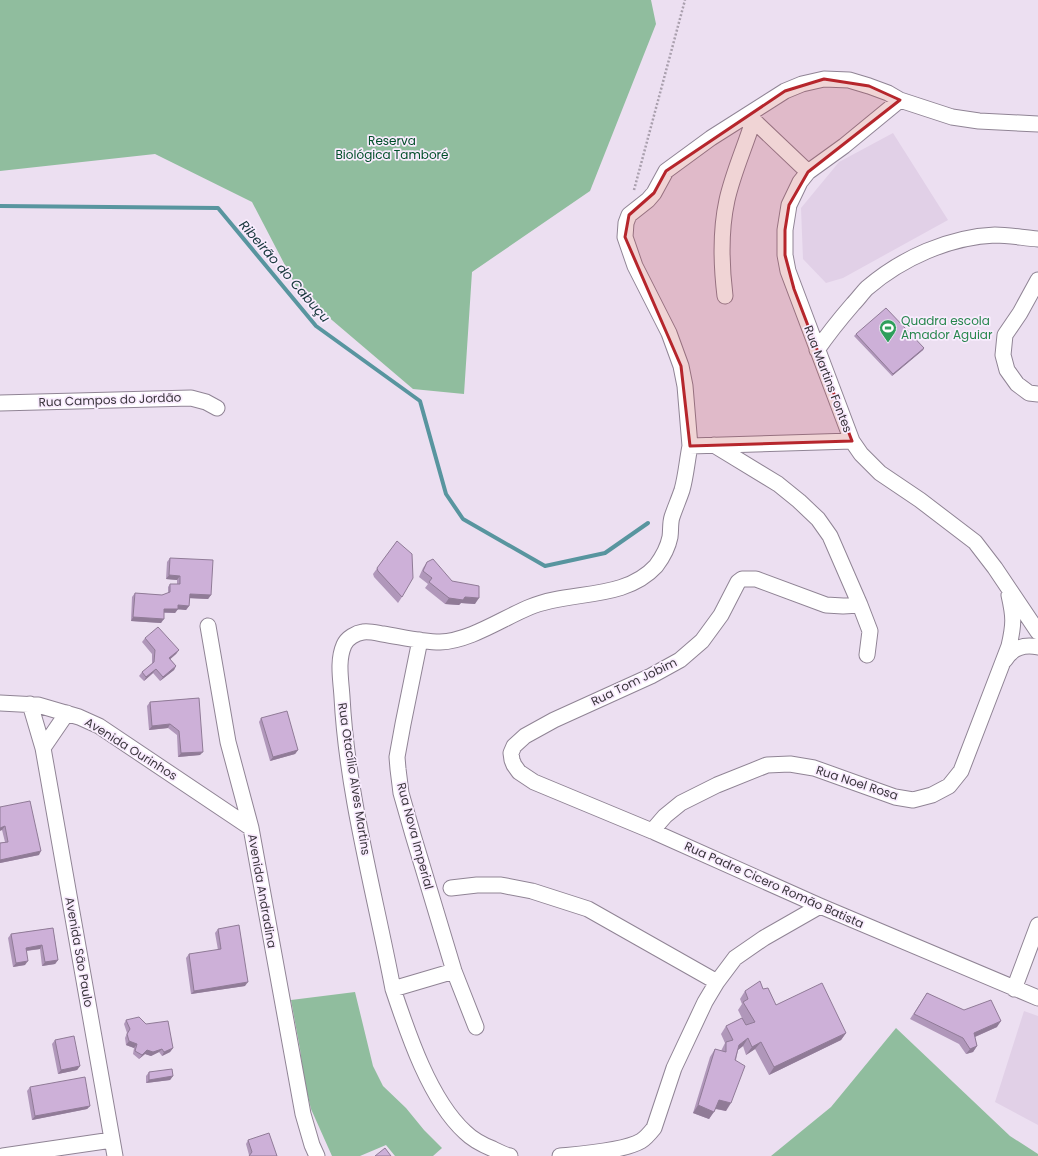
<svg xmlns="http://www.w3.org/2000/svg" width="1038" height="1156" font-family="Poppins,sans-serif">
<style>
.built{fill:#e1d0e7}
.forest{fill:#90bd9e}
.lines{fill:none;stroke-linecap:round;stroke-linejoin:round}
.stream{stroke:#58959f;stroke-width:4}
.minor-casing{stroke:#908495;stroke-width:17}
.path{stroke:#a99fad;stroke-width:2.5;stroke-dasharray:2 2;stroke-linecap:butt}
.minor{stroke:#fff;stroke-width:15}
.wall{fill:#b097ba}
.shaded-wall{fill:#907b97}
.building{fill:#cdb0d8;stroke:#907b97}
.marked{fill:#b6262c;fill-opacity:0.2;stroke:#b6262c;stroke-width:3;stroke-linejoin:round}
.labels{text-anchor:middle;stroke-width:3.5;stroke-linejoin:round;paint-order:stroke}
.park-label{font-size:12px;fill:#004e28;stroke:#f9ecfe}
.leisure-label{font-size:12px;fill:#27864d;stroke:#f9ecfe;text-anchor:start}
.street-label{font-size:12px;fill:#3a353c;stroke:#f9ecfe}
.water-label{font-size:13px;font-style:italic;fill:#17373c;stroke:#f9ecfe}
</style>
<rect width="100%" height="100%" fill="#ecdff1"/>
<path class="built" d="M 893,133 L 948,220 L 843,278 L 826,283 L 803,259 L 801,208 L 839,162 Z
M 1024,1011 L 1038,1016 L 1038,1125 L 995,1102 Z"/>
<path class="forest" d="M 0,0 L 651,0 L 656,24 L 590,191 L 472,272 L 464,394 L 413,389 L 299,292 L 252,202 L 155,154 L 0,171 Z
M 355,992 L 373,1066 L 383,1086 L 406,1108 L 424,1130 L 442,1148 L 433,1156 L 395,1156 L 386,1145 L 360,1156 L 332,1156 L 311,1109 L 304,1080 L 300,1049 L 291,1000 Z
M 896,1028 L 1010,1136 L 1038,1154 L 1038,1156 L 771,1156 L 831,1107 Z"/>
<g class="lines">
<path class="stream" d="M 0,206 L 218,208 L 316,326 L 420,401 L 446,494 L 463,519 L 545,566 L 605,553 L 648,523"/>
<g class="minor-casing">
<path id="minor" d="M 900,100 L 844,146 L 808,172 L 800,182 L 789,205 L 785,230 L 785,255 L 788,271 L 852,441 L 861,454 L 880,473 L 920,500 L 975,542 L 995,568 L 1038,632
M 748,115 L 808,172
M 1038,280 L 1020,313 L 1005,335 L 1003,355 L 1007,370 L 1017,384 L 1029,393 L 1038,394
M 725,296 C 721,263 720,232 727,200 C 733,173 745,147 753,121
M 817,350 C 828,334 840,319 853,304 C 858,299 862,293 867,288 C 902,258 949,237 995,235 C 1009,235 1024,238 1038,239
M 0,403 L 191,398 L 206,402 L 217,408
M 714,445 L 778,484 L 799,501 L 818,519 L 830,536 L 860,605 L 870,631 L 867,655
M 690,446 L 685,386 L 681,366 L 669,333 L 635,266 L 625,237 L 626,223 L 629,215 L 648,200 L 654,193 L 666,171 L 711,138 L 785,91 L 802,84 L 824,79 L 849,80 L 869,86 L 888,93 L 900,100 L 952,117 L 979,121 L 1038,124
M 860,605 L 843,606 L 826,605 L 756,579 L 742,579 L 738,582 L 721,615 L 702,641 L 680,660 L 651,676 L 554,720 L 525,736 L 514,746 L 511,753 L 512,760 L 514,765 L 519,772 L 534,782 L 652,831 L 820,906 L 1038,998
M 208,626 L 228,742 L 251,828 L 303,1114 L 312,1145 L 317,1156
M 420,640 L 403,724 L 397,757 L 398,769 L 401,793 L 413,835 L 454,971 L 476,1027
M 1005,660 C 1012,648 1024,644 1038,647
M 0,703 L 38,705 L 79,717 L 99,726 L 251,828
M 30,704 L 43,748 L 115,1156
M 43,748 L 67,713
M 652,831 L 665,816 L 681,803 L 717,785 L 767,765 L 790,764 L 814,768 L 895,797 L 913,800 L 932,795 L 949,786 L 961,771 L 1009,646 C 1014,624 1014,617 1009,595
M 451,888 L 477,885 L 501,885 L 532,891 L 588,909 L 717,982
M 393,989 L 454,971
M 1014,989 L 1038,925
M 3,1156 L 112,1140
M 510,1156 C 504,1155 499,1152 493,1149 C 483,1145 473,1140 465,1132 C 430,1100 408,1034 393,989 C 375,894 347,794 342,697 C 341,680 337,661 344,645 C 347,638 356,633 363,632 C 369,631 377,633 383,634 C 402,637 421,642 440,642 C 470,641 503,618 530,607 C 570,590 624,601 656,566 C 662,558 668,547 670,537 C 671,530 670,523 672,517 C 675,508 679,499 682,490 C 686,476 687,461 690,446 L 852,441
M 560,1156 C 581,1154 624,1151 641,1141 C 646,1138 650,1133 654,1128 L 674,1068 L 705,1002 L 717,982 L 735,958 L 764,938 L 820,906"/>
</g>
<path class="path" d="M 634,190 L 685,0"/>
<use href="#minor" class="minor"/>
</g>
<path class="wall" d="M 856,334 L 924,348 L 923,350 L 892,376 L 854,336 Z
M 397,541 L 402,597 L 398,603 L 374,577 L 373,574 Z
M 170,558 L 211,595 L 208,599 L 190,598 L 189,606 L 186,610 L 178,609 L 175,613 L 164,613 L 161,623 L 131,621 L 132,597 L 135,593 L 162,595 L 168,593 L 168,587 L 170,584 L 177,584 L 177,580 L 166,579 L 167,562 Z
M 427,562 L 452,581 L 475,604 L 461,603 L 459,605 L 445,604 L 425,588 L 428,584 L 419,577 L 423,568 Z
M 145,638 L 179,650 L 176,654 L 170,659 L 176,666 L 174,670 L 160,681 L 153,673 L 144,681 L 139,676 L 142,672 L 152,664 L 152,654 L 142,642 Z
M 199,698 L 200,755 L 178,757 L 177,735 L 168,728 L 149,730 L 147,706 L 150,702 Z
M 261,718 L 298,750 L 295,754 L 270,761 L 259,722 Z
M 0,807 L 39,855 L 0,863 L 0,843 L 5,842 L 2,830 Z
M 53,928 L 58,960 L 55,964 L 42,966 L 40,949 L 27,951 L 25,965 L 13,967 L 8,938 L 11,934 Z
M 218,929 L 245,986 L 191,994 L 186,958 L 189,954 L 218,950 L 215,933 Z
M 763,989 L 776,1005 L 846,1033 L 841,1040 L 769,1075 L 755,1049 L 746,1055 L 743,1046 L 738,1050 L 726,1111 L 715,1109 L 709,1119 L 693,1113 L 710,1057 L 715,1049 L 721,1051 L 725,1043 L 721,1034 L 726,1026 L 742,1018 L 738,1010 L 742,1004 L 740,999 L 745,991 Z
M 927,993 L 997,1027 L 975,1037 L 977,1046 L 973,1052 L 966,1054 L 959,1044 L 910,1019 Z
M 126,1020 L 146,1024 L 173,1048 L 170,1052 L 162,1056 L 159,1052 L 151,1056 L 145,1054 L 139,1059 L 133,1054 L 134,1048 L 126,1045 L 125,1038 L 127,1033 L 124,1024 Z
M 55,1040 L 80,1066 L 77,1070 L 58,1074 L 52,1044 Z
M 149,1072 L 173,1076 L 170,1080 L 146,1083 L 146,1076 Z
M 30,1087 L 90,1106 L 87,1109 L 32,1120 L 27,1091 Z
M 248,1140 L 277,1156 L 249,1155 L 246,1144 Z"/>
<path class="shaded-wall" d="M 924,348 L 923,350 L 892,376 L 893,374 Z
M 169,575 L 180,576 L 177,580 L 166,579 Z
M 190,594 L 211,595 L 208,599 L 187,598 Z
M 465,597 L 479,598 L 475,604 L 461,603 L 459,605 L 445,604 L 449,598 Z
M 178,605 L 189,606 L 186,610 L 175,609 Z
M 164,609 L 178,609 L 175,613 L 162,612 Z
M 133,617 L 164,619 L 161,623 L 131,621 Z
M 179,650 L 176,654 L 167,662 L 169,658 Z
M 176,666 L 174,670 L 160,681 L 163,677 Z
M 156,669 L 153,673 L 144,681 L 146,677 Z
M 170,724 L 168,728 L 149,730 L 152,726 Z
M 298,750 L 295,754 L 270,761 L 273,757 Z
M 203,752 L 200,755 L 178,757 L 181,753 Z
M 5,826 L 2,830 L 0,831 L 0,828 Z
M 41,851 L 39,855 L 0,863 L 0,860 Z
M 42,945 L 40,949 L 23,951 L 26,948 Z
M 58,960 L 55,964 L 42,966 L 45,962 Z
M 28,961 L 25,965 L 13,967 L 16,963 Z
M 248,982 L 245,986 L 191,994 L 194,991 Z
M 1001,1021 L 997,1027 L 970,1039 L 974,1033 Z
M 846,1033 L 841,1040 L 769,1075 L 774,1067 Z
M 748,1038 L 743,1046 L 734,1053 L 739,1045 Z
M 129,1041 L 137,1044 L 134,1048 L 126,1045 Z
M 761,1042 L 755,1049 L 746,1055 L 752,1047 Z
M 977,1046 L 973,1052 L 966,1054 L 970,1049 Z
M 173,1048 L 170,1052 L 162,1056 L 164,1052 Z
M 162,1049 L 159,1052 L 151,1056 L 145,1054 L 139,1059 L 142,1055 L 147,1050 Z
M 80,1066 L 77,1070 L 58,1074 L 61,1070 Z
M 173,1076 L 170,1080 L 146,1083 L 149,1080 Z
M 719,1100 L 731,1103 L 726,1111 L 713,1108 Z
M 698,1105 L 714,1112 L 709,1119 L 693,1113 Z
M 90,1106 L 87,1109 L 32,1120 L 35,1116 Z"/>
<path class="building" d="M 886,308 L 924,348 L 893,374 L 856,334 Z
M 397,541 L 412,554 L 413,578 L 402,597 L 378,571 L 377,568 Z
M 170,558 L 213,560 L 211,595 L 190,594 L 189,606 L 178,605 L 178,609 L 164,609 L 164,619 L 133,617 L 135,593 L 162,595 L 170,592 L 170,584 L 180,584 L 180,576 L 169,575 Z
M 433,559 L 452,581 L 479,586 L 479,598 L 465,597 L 463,600 L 449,598 L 429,582 L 432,578 L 423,571 L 427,562 Z
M 158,627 L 179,650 L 169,658 L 176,666 L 163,677 L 156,669 L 146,677 L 142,672 L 154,662 L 155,650 L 145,638 Z
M 199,698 L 203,752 L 181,753 L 179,731 L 170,724 L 152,726 L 150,702 Z
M 287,711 L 298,750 L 273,757 L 261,718 Z
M 30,801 L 41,851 L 0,860 L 0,843 L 8,842 L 5,826 L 0,828 L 0,807 Z
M 239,925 L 248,982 L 194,991 L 189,954 L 221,949 L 218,929 Z
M 53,928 L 58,960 L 45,962 L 42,945 L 26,948 L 28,961 L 16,963 L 11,934 Z
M 760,981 L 763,989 L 768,988 L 776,1005 L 822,983 L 846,1033 L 774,1067 L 761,1042 L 752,1047 L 748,1038 L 739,1045 L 735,1060 L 745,1066 L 731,1103 L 719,1100 L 714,1112 L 698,1105 L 715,1049 L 726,1052 L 726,1042 L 733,1040 L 726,1026 L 742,1018 L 746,1025 L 755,1022 L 743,1002 L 748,999 L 745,991 Z
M 927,993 L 964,1010 L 991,1000 L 1001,1021 L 974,1033 L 977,1046 L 970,1049 L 963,1038 L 914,1014 Z
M 139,1017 L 146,1024 L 168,1021 L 173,1048 L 164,1052 L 162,1049 L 153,1052 L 147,1050 L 142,1055 L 135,1051 L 137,1044 L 129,1041 L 127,1034 L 130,1029 L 126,1020 Z
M 74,1036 L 80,1066 L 61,1070 L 55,1040 Z
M 172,1069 L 173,1076 L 149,1080 L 149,1072 Z
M 85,1077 L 90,1106 L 35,1116 L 30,1087 Z
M 269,1133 L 277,1156 L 249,1156 L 252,1152 L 248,1140 Z
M 385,1148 L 391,1156 L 375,1156 Z"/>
<path class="marked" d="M 824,79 L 869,86 L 900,100 L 808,172 L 789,205 L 785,230 L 785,255 L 794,289 L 852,441 L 690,446 L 681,366 L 625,237 L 629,215 L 654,193 L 666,171 L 785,91 Z"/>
<defs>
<g id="stadium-pin" transform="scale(0.9)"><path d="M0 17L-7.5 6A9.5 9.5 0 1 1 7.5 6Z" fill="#2e9e5b" stroke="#f9ecfe"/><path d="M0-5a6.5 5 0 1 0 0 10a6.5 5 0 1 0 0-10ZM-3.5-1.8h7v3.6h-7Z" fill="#fff"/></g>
</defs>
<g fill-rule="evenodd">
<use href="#stadium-pin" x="888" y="328"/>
</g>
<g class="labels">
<g class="park-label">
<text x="392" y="145">Reserva<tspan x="392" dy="14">Biológica Tamboré</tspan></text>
</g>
<g class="leisure-label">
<text x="901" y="325">Quadra escola<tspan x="901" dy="14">Amador Aguiar</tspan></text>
</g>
<g class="street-label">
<text transform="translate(828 379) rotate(69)" y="4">Rua Martins Fontes</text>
<text transform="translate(110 400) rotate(-2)" y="4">Rua Campos do Jordão</text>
<text transform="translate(634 682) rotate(-26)" y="4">Rua Tom Jobim</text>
<text transform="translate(131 749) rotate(32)" y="4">Avenida Ourinhos</text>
<text transform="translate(354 779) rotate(81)" y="4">Rua Otacílio Alves Martins</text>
<text transform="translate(857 783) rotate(18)" y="4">Rua Noel Rosa</text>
<text transform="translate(415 836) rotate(75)" y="4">Rua Nova Imperial</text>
<text transform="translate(774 885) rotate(24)" y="4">Rua Padre Cicero Romão Batista</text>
<text transform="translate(262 891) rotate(80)" y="4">Avenida Andradina</text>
<text transform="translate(79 952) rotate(80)" y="4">Avenida São Paulo</text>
</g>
<g class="water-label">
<text transform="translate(285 271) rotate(49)" y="5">Ribeirão do Cabuçu</text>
</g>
</g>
</svg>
